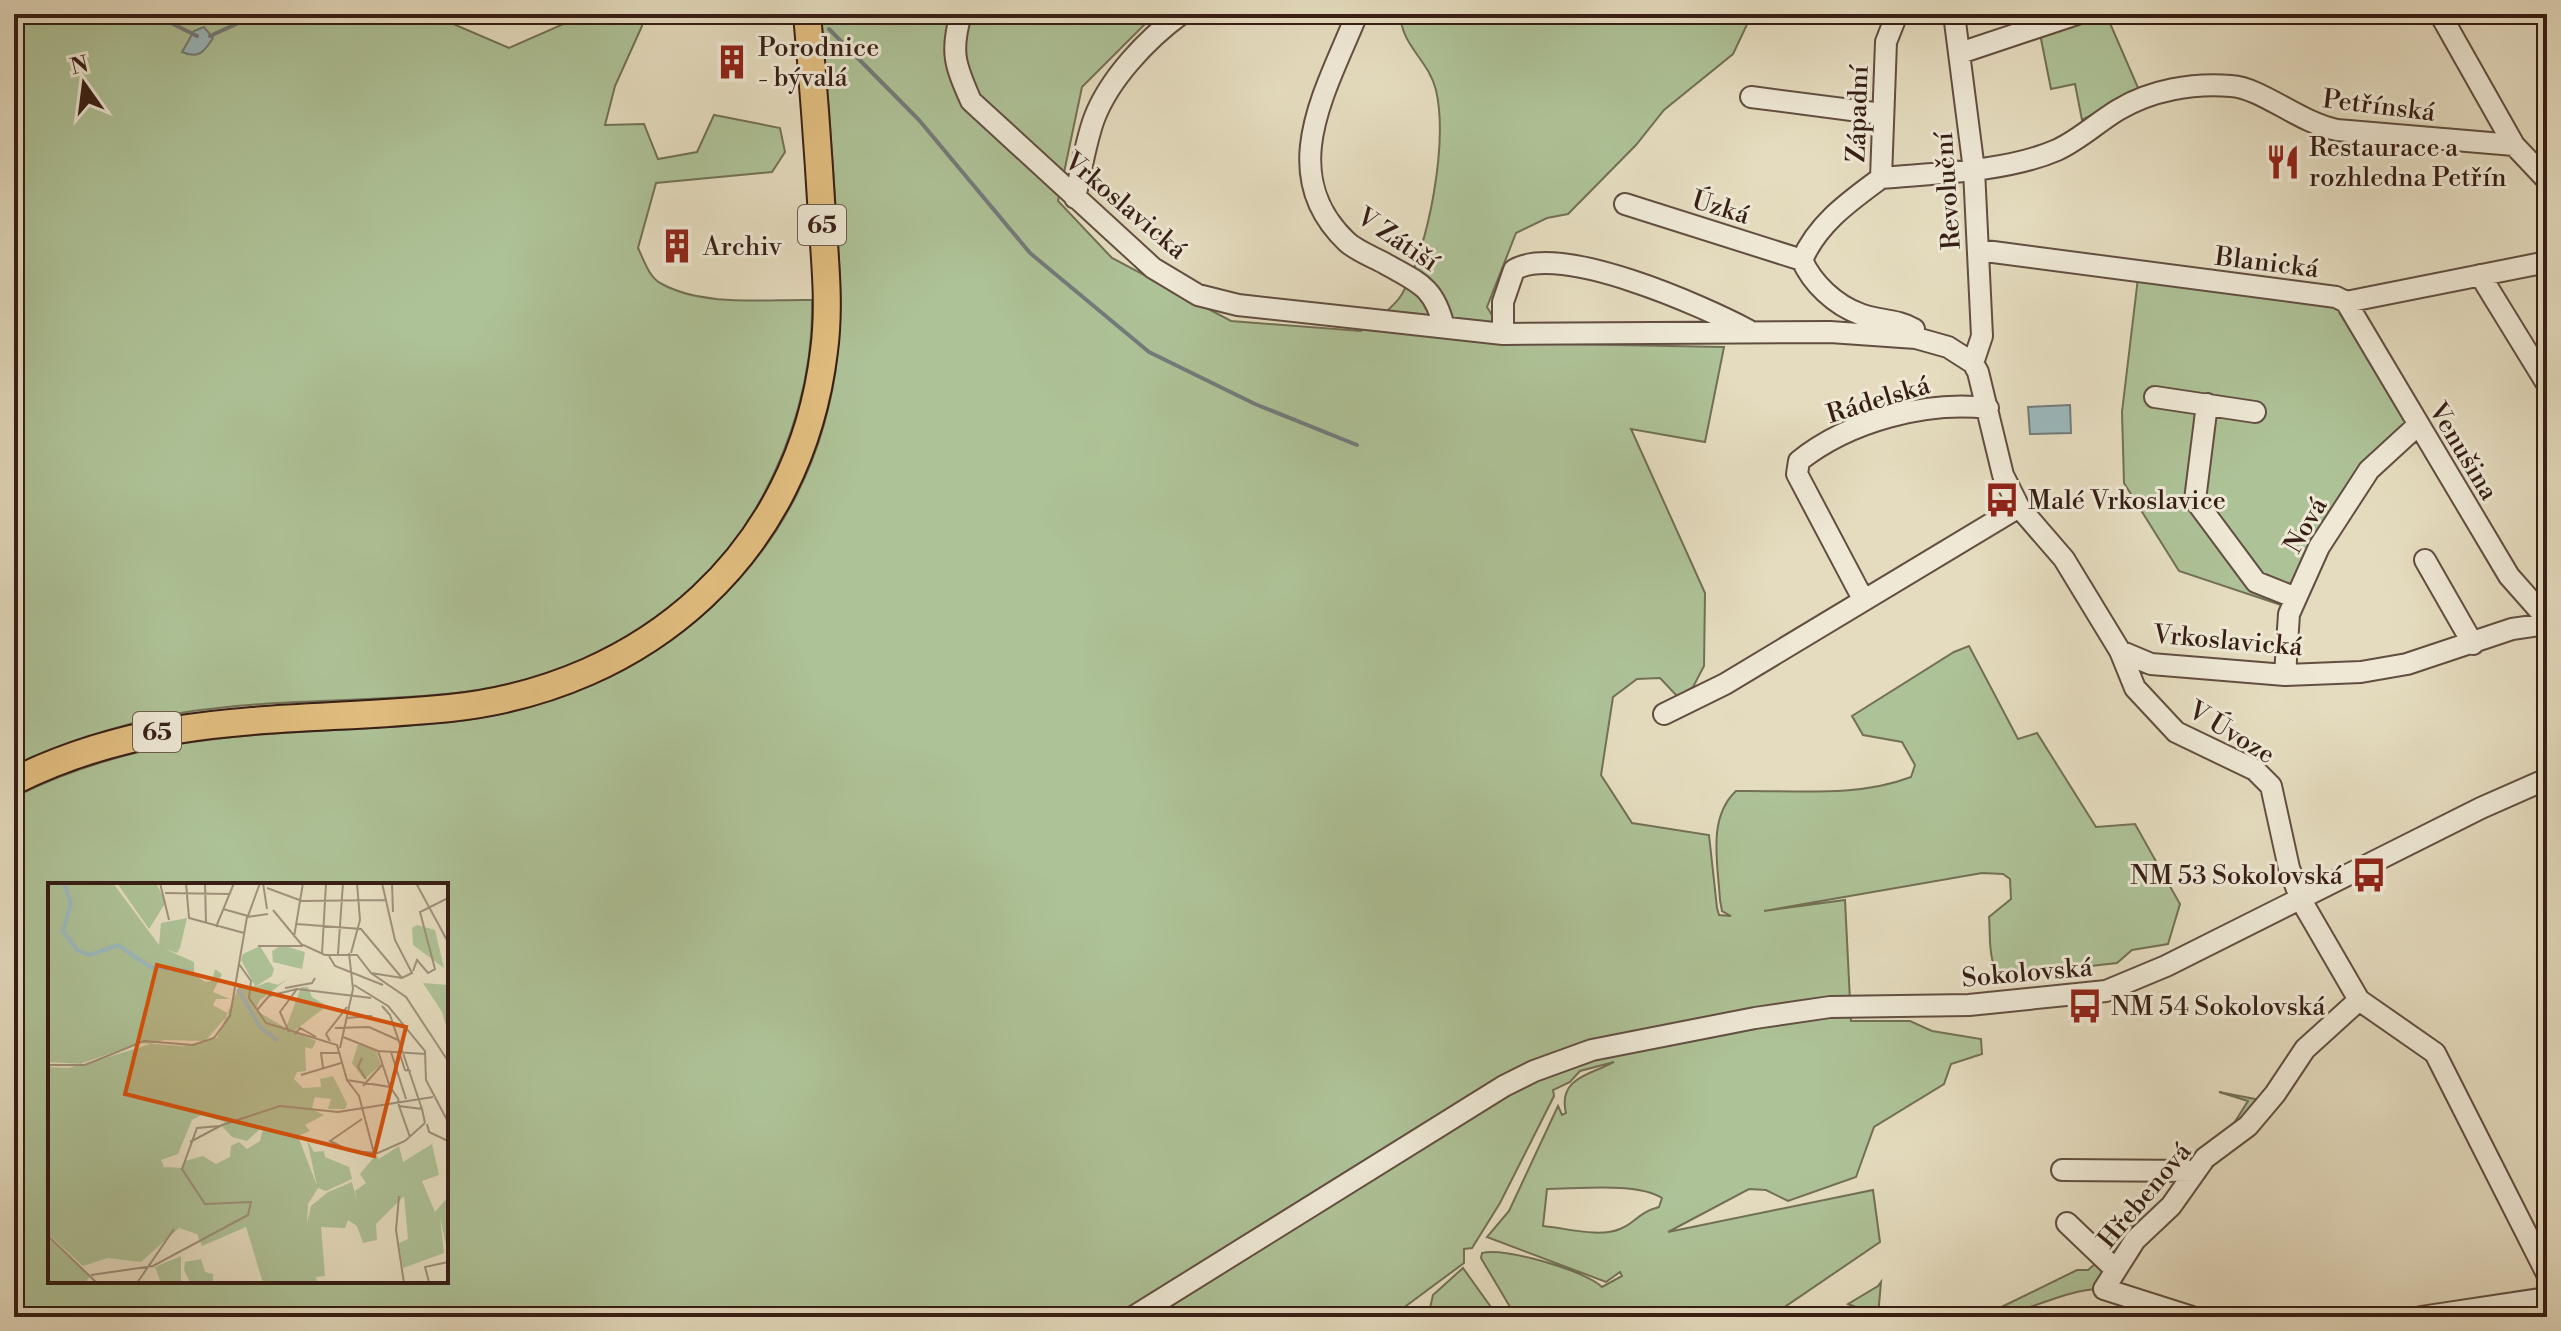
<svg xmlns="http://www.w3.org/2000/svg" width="2561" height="1331" font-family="'Libre Bodoni',serif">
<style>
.green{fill:#aec297;stroke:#727056;stroke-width:2;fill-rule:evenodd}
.water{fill:#9bb9bd;stroke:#737b7a;stroke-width:2}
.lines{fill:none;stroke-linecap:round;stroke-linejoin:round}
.stream{stroke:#737b7a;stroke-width:4}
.minor-casing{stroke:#624e40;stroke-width:24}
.major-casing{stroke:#371e15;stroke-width:30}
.minor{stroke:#eee8d5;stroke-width:20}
.major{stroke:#e2be80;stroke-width:26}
.labels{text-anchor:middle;stroke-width:6;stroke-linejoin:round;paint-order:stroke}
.shield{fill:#eee8d5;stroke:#6e5b4f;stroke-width:2}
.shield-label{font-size:24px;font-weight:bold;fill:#371e15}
.poi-label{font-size:26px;fill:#371e15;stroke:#eee8d5;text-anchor:start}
.street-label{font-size:26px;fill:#371e15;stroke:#eee8d5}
.inset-river{fill:none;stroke:#9bb9bd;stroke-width:4}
.inset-road{fill:none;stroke:#9f907b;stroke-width:2}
.view{fill:#d6530d;fill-opacity:0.15;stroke:#d6530d;stroke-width:4}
.inset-edge{fill:none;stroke:#371e15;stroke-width:4}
</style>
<rect width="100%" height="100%" fill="#e5dcbf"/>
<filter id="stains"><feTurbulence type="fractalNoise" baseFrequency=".0025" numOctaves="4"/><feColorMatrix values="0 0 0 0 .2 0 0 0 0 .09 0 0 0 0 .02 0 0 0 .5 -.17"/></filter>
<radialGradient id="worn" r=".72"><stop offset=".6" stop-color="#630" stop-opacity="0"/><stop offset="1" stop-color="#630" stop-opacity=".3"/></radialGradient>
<path class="green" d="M 14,14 L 430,14 L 509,48 L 566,23 L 565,14 L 642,14 L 642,26 L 615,86 L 605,125 L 644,124 L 658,159 L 697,152 L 714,115 L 780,128 L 785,152 L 772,172 L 656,183 L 638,248 C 644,260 649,278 662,284 C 704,307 766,299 812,300 C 814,372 792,446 756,508 C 691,620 572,682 446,694 C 362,702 277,699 193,711 C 130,720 72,740 14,766 Z
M 821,14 L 1155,14 L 1082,87 L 1058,201 L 1112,258 L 1231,321 L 1361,331 C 1374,320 1394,308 1402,294 C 1429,247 1448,143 1436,90 C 1428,59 1402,47 1400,14 L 1752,14 L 1733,54 L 1664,110 L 1636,145 L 1568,214 L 1547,218 L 1516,233 L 1487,307 L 1509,343 L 1724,347 L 1705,442 L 1631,429 L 1705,593 L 1704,666 L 1693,687 L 1677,696 L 1660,678 L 1637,679 L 1613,697 L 1601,775 L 1632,823 L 1709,835 L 1717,908 L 1719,915 L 1731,916 L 1722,911 L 1720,900 C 1718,864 1707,818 1736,791 C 1794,790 1856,798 1911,777 L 1915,765 L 1902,742 L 1863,735 L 1852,716 L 1954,652 L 1969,646 L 2018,739 L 2037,733 L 2096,827 L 2135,824 L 2180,904 L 2168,944 L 2132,950 L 2117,963 L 2029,973 L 2007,981 C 1986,968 1991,939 1989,917 L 2011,899 L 2010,879 L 2003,874 L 1982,873 L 1764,911 L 1845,900 L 1851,1021 L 1910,1021 L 1932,1031 L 1981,1039 L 1982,1054 L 1951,1064 L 1944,1084 L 1874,1127 L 1856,1177 L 1788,1201 L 1766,1190 L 1749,1189 L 1668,1232 L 1873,1190 L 1880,1242 L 1770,1317 L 1516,1317 L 1481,1258 L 1482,1253 C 1505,1247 1586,1271 1602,1287 L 1622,1276 L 1620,1272 L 1606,1282 L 1487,1237 L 1509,1211 L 1558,1106 L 1562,1115 L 1566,1113 C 1557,1077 1593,1074 1614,1062 L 1580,1071 L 1570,1082 L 1553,1090 L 1554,1096 L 1500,1203 L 1472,1248 L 1464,1249 L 1464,1263 L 1391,1317 L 14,1317 L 14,797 C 166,722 289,738 450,722 C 652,701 818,559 838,350 C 843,304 839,259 836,213 C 832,146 827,80 821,14 ZM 50,885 L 446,885 L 446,1281 L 50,1281 ZM 1547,1189 C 1577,1189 1638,1182 1662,1198 L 1659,1207 C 1637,1213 1636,1223 1620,1229 C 1599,1238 1566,1228 1543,1226 Z
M 2099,14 L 2106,14 L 2139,90 L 2082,120 L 2075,84 L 2051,89 L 2040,34 Z
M 2138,278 L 2332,304 L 2346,315 L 2407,424 L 2359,466 L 2313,540 L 2284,606 L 2179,571 L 2124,483 L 2122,412 Z
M 2219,1092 L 2260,1100 L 2098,1289 C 2057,1291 2022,1317 1981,1317 L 2077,1270 L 2088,1270 L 2095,1264 L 2102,1242 L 2163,1207 L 2231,1128 L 2248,1101 Z
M 1463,1268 L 1498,1317 L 1428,1317 L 1433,1295 Z
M 1881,1282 L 1878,1316 L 1848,1304 L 1878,1286 Z"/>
<path class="water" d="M 204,27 L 213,38 C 204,52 199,59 182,52 L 194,31 Z
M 2070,405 L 2071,433 L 2030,434 L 2028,407 Z"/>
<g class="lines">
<path class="stream" d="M 153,14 L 197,36
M 14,19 L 36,14
M 829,29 L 919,120 L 1030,253 L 1149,352 L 1255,404 L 1357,445
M 210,36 L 258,14"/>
<g class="minor-casing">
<path id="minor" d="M 961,14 C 950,52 955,65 971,101 L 1153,268 L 1198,295 L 1238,305 L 1503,334 L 1830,332 L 1916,338 L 1948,347 L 1973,363 L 1978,372 L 2003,475 L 2019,507 L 2064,559 L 2120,651 L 2151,664 L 2285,675 L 2361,672 L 2407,664 L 2512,629 L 2547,624
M 1357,14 C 1327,89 1274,173 1347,242 C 1357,251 1373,257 1384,263 C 1419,283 1434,286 1444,327
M 1954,14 L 1974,170 L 1982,336 L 1973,363
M 2440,14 L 2514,145 L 2547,180
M 1960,53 L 2077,14
M 1751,97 L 1882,114
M 1881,178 C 1936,173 2006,172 2057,150 C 2079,140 2098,122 2118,110 C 2151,90 2192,83 2231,86 C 2262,88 2298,122 2337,130 L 2514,145
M 1881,178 C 1850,201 1818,223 1802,260 C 1812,283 1835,305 1860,314 C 1877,321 1897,319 1914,329
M 1881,178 L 1886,42 L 1897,14
M 1075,198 C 1081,172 1085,144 1094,119 C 1109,79 1147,39 1181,14
M 1625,204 L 1802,260
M 1978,250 L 2336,297 L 2346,302 L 2547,262
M 2480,275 L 2547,384
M 2346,302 L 2509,576 L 2547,619
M 1503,334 L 1503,302 L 1514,270 C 1559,242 1703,306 1748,330
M 2155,397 L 2255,412
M 2207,404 L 2195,500 L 2256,582 L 2296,598
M 2425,560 L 2473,644
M 1863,599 L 1797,474 L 1799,461 C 1849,421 1925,401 1988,408
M 2120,651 L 2135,688 L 2176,732 L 2255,770 L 2271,786 L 2289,868 L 2301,900 L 2359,1000 L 2435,1053 L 2547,1274
M 2285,675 L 2289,614 L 2319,547 L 2369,470 L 2418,425
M 1664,714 L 1725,684 L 2019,507
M 2062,1170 L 2196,1171
M 2067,1223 L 2115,1269
M 1133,1317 L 1504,1086 L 1534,1071 L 1592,1050 L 1755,1018 L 1830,1007 L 1969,1005 L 2106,991 L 2166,966 L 2481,808 L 2547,779
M 2192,1317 L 2104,1289 L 2135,1240 L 2171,1206 L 2205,1158 L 2248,1126 L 2275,1094 L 2305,1049 L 2359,1000
M 2421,1317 L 2547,1298"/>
</g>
<g class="major-casing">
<path id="major" d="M 14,781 C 161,708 294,724 450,708 C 647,687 800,552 824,351 C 830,306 825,261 822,216 C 818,149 813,81 807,14"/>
</g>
<use href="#minor" class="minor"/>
<use href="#major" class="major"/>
</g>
<defs>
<g id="building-bare" transform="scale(2.76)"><path d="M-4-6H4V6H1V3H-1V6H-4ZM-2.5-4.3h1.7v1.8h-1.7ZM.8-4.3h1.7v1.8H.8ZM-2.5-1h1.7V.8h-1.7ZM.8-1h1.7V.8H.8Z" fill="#8f2418" stroke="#eee8d5" stroke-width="2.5" paint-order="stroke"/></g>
<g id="restaurant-bare" transform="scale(2.76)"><path d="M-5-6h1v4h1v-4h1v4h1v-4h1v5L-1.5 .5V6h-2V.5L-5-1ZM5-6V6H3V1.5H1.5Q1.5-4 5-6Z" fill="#8f2418" stroke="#eee8d5" stroke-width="2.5" paint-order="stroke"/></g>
<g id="bus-bare" transform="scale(2.76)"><path d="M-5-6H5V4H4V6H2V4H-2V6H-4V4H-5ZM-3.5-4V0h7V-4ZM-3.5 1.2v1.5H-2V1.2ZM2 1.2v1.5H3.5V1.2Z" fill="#8f2418" stroke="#eee8d5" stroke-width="2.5" paint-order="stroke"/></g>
</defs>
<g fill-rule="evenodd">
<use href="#building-bare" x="732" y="62"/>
<use href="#restaurant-bare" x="2283" y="162"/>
<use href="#building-bare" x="677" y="246"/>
<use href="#bus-bare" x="2002" y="500"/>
<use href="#bus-bare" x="2369" y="875"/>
<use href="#bus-bare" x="2085" y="1006"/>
</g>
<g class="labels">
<g class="shield">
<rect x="798" y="205" width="48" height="40" rx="6"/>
<rect x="133" y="712" width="48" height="40" rx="6"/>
</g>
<g class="shield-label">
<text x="822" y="233">65</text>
<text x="157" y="740">65</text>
</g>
<g class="poi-label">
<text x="758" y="56">Porodnice<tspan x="758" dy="30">- bývalá</tspan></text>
<text x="2309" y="156">Restaurace a<tspan x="2309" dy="30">rozhledna Petřín</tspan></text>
<text x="703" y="255">Archiv</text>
<text x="2028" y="509">Malé Vrkoslavice</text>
<text x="2343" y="884" text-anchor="end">NM 53 Sokolovská</text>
<text x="2111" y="1015">NM 54 Sokolovská</text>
</g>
<g class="street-label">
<text transform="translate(2379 105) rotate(7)" y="9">Petřínská</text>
<text transform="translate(1857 114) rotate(-88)" y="9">Západní</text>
<text transform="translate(1947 191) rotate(-94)" y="9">Revoluční</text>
<text transform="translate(1126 205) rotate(40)" y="9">Vrkoslavická</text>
<text transform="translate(1721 207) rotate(17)" y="9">Úzká</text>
<text transform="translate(1398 239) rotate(34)" y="9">V Zátiší</text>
<text transform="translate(2267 262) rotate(7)" y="9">Blanická</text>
<text transform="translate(1878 399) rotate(-17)" y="9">Rádelská</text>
<text transform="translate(2464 451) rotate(59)" y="9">Venušina</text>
<text transform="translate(2305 525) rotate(-60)" y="9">Nová</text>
<text transform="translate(2228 640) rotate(5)" y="9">Vrkoslavická</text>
<text transform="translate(2232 732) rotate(31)" y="9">V Úvoze</text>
<text transform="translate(2027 972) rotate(-5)" y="9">Sokolovská</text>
<text transform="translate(2144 1195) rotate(-50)" y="9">Hřebenová</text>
</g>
</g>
<g transform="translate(48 883)">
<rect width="400" height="400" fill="#e5dcbf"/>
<path d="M 0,0 L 65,0 L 111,62 L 113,40 L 139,35 L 132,65 L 129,70 L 117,66 L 146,79 L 146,91 L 157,99 L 164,98 L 167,86 L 174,91 L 165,109 L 182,116 L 168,116 L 165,122 L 181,131 L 157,158 L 116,157 L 37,181 L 0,179 ZM 69,0 L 108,0 L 118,19 L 101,46 ZM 369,42 L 387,47 L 396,85 L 365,62 L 364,45 ZM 234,62 L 257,69 L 254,86 L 225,79 L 224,68 ZM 212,63 L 226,86 L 224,93 L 207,104 L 220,99 L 230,102 L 241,95 L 212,117 L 207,127 L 238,145 L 253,104 L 260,104 L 264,114 L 279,123 L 246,148 L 268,158 L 264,166 L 257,164 L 258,188 L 249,189 L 246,196 L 255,205 L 273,204 L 272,196 L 285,193 L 299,221 L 297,226 L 280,226 L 283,216 L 267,214 L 264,226 L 276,232 L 257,242 L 262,248 L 250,253 L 269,303 L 259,257 L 266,269 L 276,268 L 277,274 L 301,284 L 304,296 L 278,308 L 270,305 L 260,321 L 259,340 L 263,323 L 280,309 L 304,299 L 309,319 L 307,308 L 318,300 L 312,291 L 328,272 L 331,276 L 351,263 L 355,279 L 384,261 L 391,292 L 374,298 L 387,329 L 400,314 L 400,371 L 392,334 L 396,370 L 355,385 L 351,360 L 360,356 L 356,313 L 328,341 L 329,357 L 315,360 L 309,343 L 300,337 L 297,345 L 273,344 L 277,393 L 268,394 L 269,400 L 215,400 L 198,344 L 154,363 L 149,351 L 131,345 L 93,379 L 60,375 L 35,383 L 0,351 L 0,184 L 21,185 L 91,160 L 135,163 L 169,155 L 191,103 L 207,103 L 193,77 L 195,71 ZM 153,232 L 177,239 L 174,243 L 184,254 L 199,258 L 216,242 L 212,258 L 199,266 L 191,259 L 183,263 L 182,274 L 168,281 L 155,273 L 137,278 L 134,285 L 116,284 L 113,277 L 130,271 L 144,237 ZM 375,100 L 400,102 L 400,150 L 394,129 ZM 310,161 L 328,168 L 333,182 L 316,196 L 304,180 ZM 0,355 L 42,393 L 37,400 L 0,400 ZM 133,373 L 133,400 L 113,400 L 107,384 ZM 153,376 L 157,389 L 165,391 L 165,400 L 142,400 L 136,387 L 137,379 Z" fill="#aec297" fill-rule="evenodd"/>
<path class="inset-river" d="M 16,0 L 23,20 L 15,48 L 29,67 L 42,72 L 70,62 L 102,84 L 141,88M 190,106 L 212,144 L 230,158"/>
<path class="inset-road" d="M 112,0 L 121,37M 138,0 L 141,35 L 196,50M 157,0 L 158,40M 215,0 L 219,26M 344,0 L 345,29M 368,0 L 400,59M 219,5 L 254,18 L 338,17M 117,10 L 181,11M 175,26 L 200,33 L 212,0M 225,27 L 253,61 L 277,72 L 309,72 L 323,90 L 358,114 L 400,178M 249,41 L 313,46 L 354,95M 168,44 L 186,0M 246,54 L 255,0M 210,63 L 255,63M 303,70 L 312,37 L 309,0M 274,71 L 278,0M 290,71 L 295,0M 281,73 L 287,83 L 335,102M 191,81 L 203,98 L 201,115 L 218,140 L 289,162 L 299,197 L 342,204 L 351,217M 365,88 L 369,77 L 380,90 L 387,86 L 372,29 L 400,15M 323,90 L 354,95 L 364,90 L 347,57 L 334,0M 306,102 L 340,123 L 377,168 L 378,197 L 400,239M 237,105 L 264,100 L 267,95M 334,123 L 342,132 L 374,226M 209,127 L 221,113 L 249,106 L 323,115M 298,135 L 324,133M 287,145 L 321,144 L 350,157M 241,149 L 232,129 L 249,106M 247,151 L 252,145 L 268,154M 295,154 L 330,168 L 378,171M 282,158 L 278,151 L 299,124M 292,165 L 305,106 L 301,70M 330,168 L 342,204M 343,169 L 358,216M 351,169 L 357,187 L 363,188M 314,175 L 310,184 L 318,196M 0,182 L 37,182 L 96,158 L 145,162 L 166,155 L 182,133 L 199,34 L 220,31M 275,185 L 273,170 L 292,170M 253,192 L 293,180M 299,197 L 311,213 L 326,270M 315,203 L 334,182M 350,217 L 351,223 L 374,226 L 377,240M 351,223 L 362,254M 314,236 L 282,258 L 302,268 L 330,270 L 357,258 L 377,240M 379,241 L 381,249 L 400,258M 142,259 L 174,242 L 232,223 L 290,229 L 385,214M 351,313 L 348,347 L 356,400M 0,353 L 49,400M 43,392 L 105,383 L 200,332 L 203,319 L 157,321 L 134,286 L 149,245 L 172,243M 381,399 L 377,384 L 400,379M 89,400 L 126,346"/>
<path class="view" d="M 109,82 L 358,144 L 326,273 L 77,211 Z"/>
<rect width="400" height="400" class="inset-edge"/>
</g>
<rect width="2561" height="1331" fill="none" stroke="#e5dcbf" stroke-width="48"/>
<rect x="16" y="16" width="2529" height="1299" fill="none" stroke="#371e15" stroke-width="4"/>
<rect x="24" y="24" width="2513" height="1283" fill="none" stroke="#371e15" stroke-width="2"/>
<g transform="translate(84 84) rotate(346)" stroke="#eee8d5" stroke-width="6" paint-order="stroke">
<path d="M0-6L14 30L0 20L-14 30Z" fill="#371e15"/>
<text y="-12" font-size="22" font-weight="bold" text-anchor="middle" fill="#371e15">N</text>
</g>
<rect width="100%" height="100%" filter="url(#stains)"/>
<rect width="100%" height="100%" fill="url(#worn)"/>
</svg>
